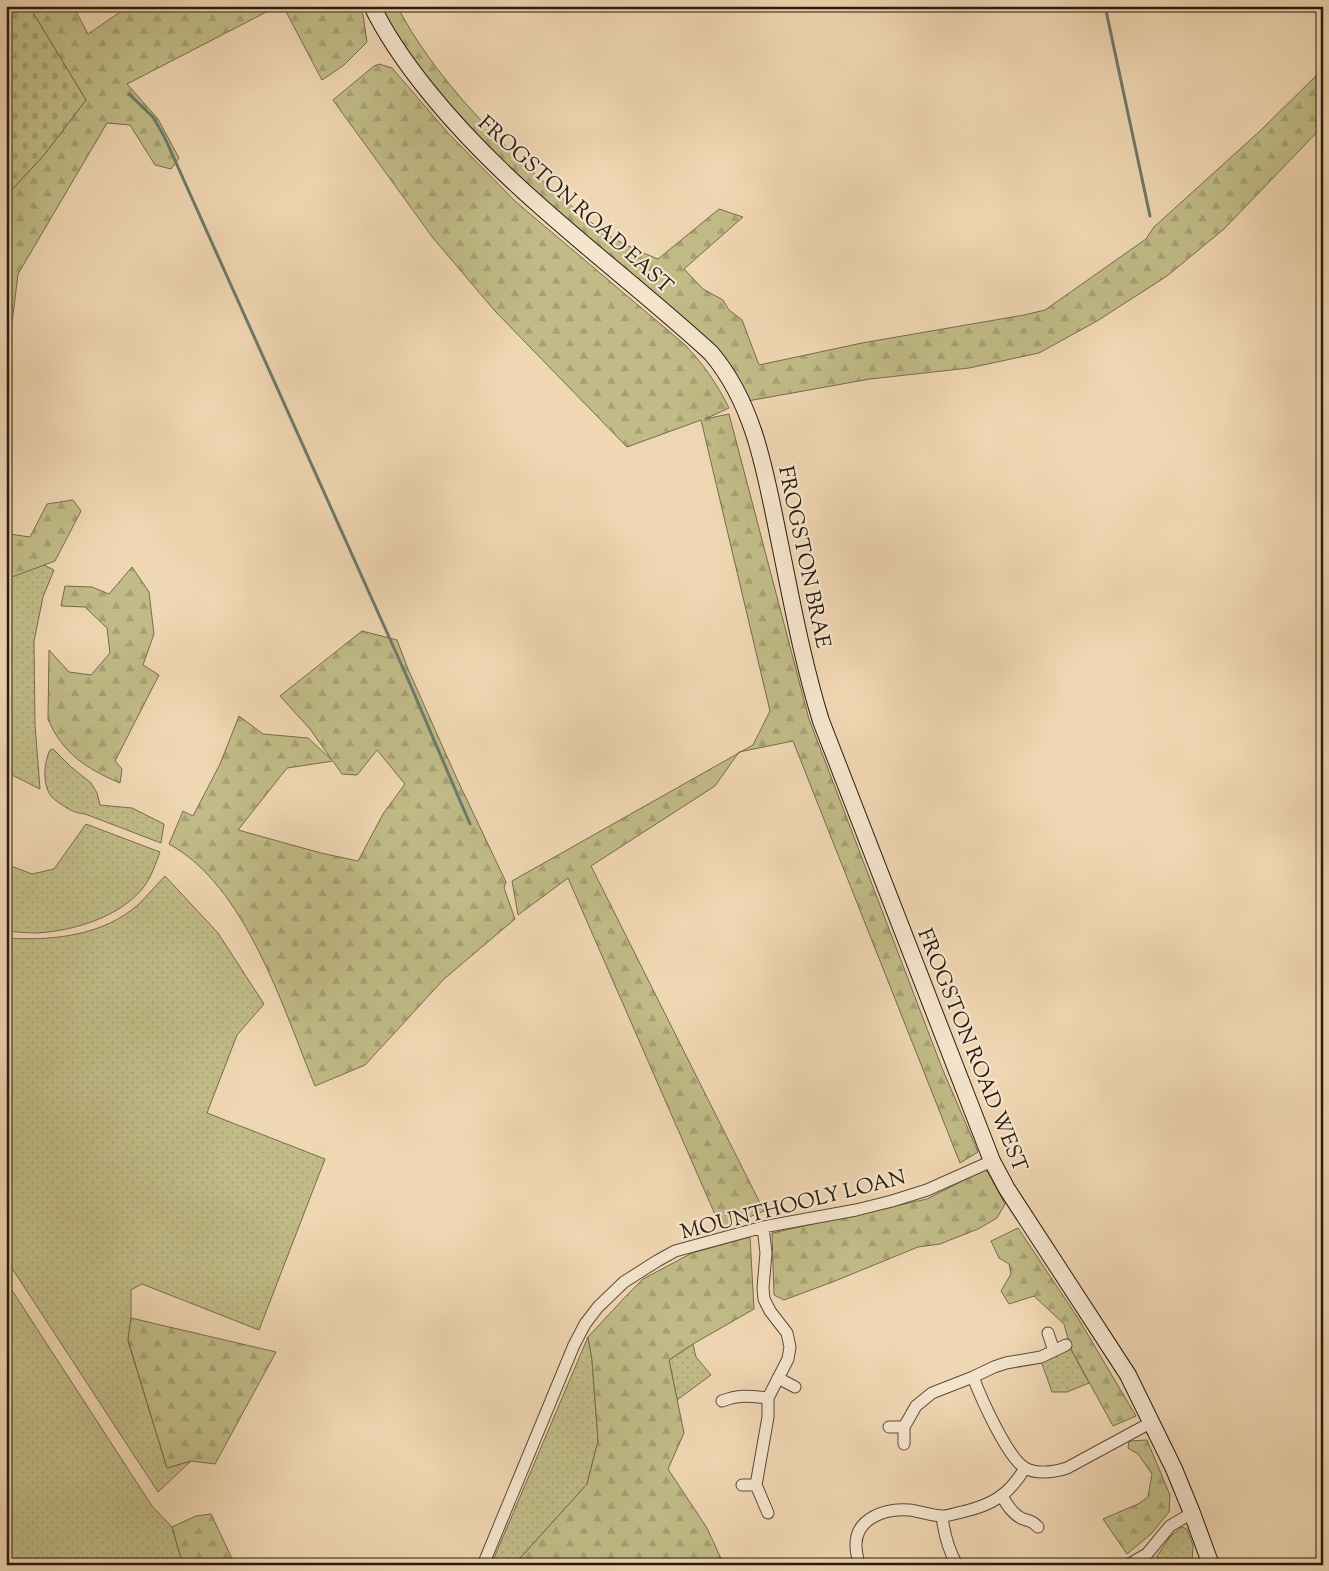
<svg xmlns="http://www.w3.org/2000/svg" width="1329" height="1571" font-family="'Sorts Mill Goudy',serif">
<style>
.green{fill:url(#green-dots);stroke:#756c4c}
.forest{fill:url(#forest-firs);stroke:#756c4c;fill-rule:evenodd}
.cemetery{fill:url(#cemetery-stones);stroke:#756c4c}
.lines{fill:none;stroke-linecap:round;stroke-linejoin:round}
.stream{stroke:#6d7a6d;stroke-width:3}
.minor-casing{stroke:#5b4a39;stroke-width:13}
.secondary-casing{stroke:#291b10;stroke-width:18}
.minor{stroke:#f5e5ce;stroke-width:11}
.secondary{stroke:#f5e5ce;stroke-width:16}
.labels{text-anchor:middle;stroke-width:4.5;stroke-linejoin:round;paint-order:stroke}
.street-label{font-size:21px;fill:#291b10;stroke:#f5e5ce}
</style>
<defs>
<pattern id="green-dots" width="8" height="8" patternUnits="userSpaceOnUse" patternTransform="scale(1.25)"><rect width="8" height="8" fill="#c1bc87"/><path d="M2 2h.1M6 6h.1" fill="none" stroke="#a6a174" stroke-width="1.8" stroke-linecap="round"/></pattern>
<pattern id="forest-firs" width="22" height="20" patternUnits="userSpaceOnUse" patternTransform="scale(1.25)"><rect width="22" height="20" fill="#c1bc87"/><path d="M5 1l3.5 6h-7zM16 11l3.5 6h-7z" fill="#a6a174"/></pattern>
<pattern id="cemetery-stones" width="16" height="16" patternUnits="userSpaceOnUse" patternTransform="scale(1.25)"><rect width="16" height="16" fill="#c1bc87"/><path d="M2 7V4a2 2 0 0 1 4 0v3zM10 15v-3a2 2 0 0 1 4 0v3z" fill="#a6a174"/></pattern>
</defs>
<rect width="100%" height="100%" fill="#f0d7b3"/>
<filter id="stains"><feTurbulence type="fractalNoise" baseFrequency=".004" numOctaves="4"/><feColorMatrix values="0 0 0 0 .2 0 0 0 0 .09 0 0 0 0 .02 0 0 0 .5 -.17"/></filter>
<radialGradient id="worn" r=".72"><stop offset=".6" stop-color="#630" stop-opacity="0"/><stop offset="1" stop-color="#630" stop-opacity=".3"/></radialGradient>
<path class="green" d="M 6,547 L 54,570 L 43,597 L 34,641 L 35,725 L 40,789 L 6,772 Z
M 53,749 L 70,766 L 91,783 L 97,793 L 100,805 L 132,808 L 164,824 L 161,843 L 85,814 C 78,813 73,812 67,808 C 61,804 55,801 51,796 C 42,784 44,762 50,750 Z
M 86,824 L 160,852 C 157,860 154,869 150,877 C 131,914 76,931 37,933 C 27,933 16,932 6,931 L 6,864 L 32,874 L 54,869 Z
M 165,876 L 218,933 L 264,1004 L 237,1035 L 207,1113 L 325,1159 L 259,1330 L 142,1284 L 131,1290 L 131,1318 L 128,1341 L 167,1468 L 191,1461 L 158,1492 L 6,1259 L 6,938 C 52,941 103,936 139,904 C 148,895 156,885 165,876 Z
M 6,1281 L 152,1506 L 172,1527 L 183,1565 L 6,1565 Z
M 588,1337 L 592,1360 L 598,1441 L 587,1484 L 514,1565 L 491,1565 Z
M 693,1344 L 696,1357 L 711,1375 L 677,1400 L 669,1360 Z
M 1071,1349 L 1089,1383 L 1067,1392 L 1052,1392 L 1041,1361 Z
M 1182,1527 L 1187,1529 L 1193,1545 L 1192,1565 L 1159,1565 L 1157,1556 L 1170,1537 Z"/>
<path class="forest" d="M 29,6 L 73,6 L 88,34 L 129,6 L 278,6 L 127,84 L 158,119 L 179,158 L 171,169 L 155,165 L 130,125 L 107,123 L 18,274 L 10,339 L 6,346 L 6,196 L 44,155 L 86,100 Z
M 283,6 L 359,6 L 363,15 L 367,42 L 344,65 L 322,80 Z
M 372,6 L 397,6 C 432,74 497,141 554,191 C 573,207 592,225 613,238 C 627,246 643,253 658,259 L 719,209 L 743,217 L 684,269 L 703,289 L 723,300 L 729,310 L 742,320 L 759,365 L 862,343 L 1024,315 L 1045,310 L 1146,239 L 1154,227 L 1260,131 L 1323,69 L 1323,126 L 1224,229 L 1167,276 L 1097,321 L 1039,353 L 969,368 L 870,379 L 742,402 L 733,384 L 495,166 Z
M 379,64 L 392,68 L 448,133 L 516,202 L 684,344 C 703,363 717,384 729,408 L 705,419 L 729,414 L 809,719 L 942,1068 L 978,1152 L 960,1163 L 793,741 L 739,752 L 715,786 L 591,866 L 764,1211 L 721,1228 L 568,878 L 518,915 L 512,881 L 753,745 L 770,711 L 701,420 L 627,447 L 494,310 L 433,238 L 333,100 L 374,66 Z
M 73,500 L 81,511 L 55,561 L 12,577 L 6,573 L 6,537 L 10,534 L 30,537 L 47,504 Z
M 132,567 L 149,592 L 154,634 L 143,665 L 159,675 L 115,761 L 122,769 L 120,783 C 87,769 62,753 48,719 L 49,650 L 69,672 L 91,675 L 110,653 L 107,628 L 85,607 L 61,606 L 65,586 L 92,587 L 109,594 Z
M 362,631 L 397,640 L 408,669 L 457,779 L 506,882 L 504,888 L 515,919 L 444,979 L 365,1065 L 315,1086 C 283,1008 246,886 169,844 L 183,811 L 193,816 L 220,764 L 239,716 L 263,734 L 308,738 L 332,760 L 310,729 L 280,696 ZM 377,750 L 405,784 L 383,814 L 358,861 L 321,853 L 238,830 L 287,768 L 333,761 L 342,774 L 357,775 Z
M 986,1169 L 1005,1204 L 997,1218 L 978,1229 L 940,1244 L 918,1247 L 835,1281 L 784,1300 L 774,1295 L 772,1233 L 927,1199 Z
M 1018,1228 L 1078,1318 L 1136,1416 L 1113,1426 L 1071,1349 L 1064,1324 L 1034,1296 L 1009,1304 L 1001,1291 L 1011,1274 L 1009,1264 L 999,1258 L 991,1241 Z
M 750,1237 L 754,1309 L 693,1344 L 669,1360 L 684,1433 L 668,1469 L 707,1528 L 724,1565 L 514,1565 L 587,1484 L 598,1441 L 592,1360 L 588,1337 L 627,1295 L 643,1279 L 692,1253 Z
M 131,1318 L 276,1352 L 215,1464 L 191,1461 L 167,1468 L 128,1340 Z
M 1147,1440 L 1170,1495 L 1169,1512 L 1151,1534 L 1127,1554 L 1103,1519 L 1138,1504 L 1148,1497 L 1152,1474 L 1138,1454 L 1128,1448 L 1129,1441 Z
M 211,1514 L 235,1565 L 183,1565 L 172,1527 L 196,1516 Z"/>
<path class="cemetery" d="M 6,6 L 29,6 L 86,100 L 44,155 L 6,196 Z"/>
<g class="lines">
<path class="stream" d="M 1105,6 L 1150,216
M 129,94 L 153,117 L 164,136 L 407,677 L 470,824"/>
<g class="minor-casing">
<path id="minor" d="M 763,1227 L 766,1253 L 763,1288 L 764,1299 L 770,1311 L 787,1333 L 790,1347 L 788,1359 L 768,1398 L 768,1417 L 756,1485 L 768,1513
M 1048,1333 L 1054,1351
M 973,1377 C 981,1398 1007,1457 1025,1468 C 1038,1475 1054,1472 1067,1468 L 1152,1422
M 778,1378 L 795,1387
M 722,1401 C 740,1394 750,1396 768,1398
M 889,1427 L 904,1427
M 904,1444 L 904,1427 L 916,1406 L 932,1393 L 973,1377 L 994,1367 L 1006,1363 L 1041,1357 L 1066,1345
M 742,1485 L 756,1485
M 1002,1496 C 1007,1505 1013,1515 1023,1519 C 1030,1521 1032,1521 1038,1527
M 942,1516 C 944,1534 948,1549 957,1565
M 483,1565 L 574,1345 L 585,1324 L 598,1307 L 624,1282 L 657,1261 L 675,1251 L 763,1227 L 856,1210 L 892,1201 L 927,1190 L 992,1161
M 859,1565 C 858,1559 856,1552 856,1546 C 855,1518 886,1508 909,1510 C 920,1511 932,1516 943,1516 C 949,1516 956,1513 962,1512 C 992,1505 1009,1495 1025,1468
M 1128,1565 L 1147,1554 L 1170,1526 L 1192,1513"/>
</g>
<g class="secondary-casing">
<path id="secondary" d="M 372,6 C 387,37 407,65 428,91 C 509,192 616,266 711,353 C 756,406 766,477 780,544 C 792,603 803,663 821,721 L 992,1161 L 1007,1189 L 1128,1375 L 1174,1469 L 1192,1513 L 1211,1565"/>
</g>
<use href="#minor" class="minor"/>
<use href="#secondary" class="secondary"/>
</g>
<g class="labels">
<g class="street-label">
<text transform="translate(576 204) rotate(42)" y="7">FROGSTON ROAD EAST</text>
<text transform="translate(805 557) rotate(78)" y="7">FROGSTON BRAE</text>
<text transform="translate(973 1050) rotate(68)" y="7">FROGSTON ROAD WEST</text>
<text transform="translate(793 1204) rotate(-14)" y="7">MOUNTHOOLY LOAN</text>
</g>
</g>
<rect width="1329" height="1571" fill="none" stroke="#f0d7b3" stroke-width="25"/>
<rect x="8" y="8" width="1314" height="1556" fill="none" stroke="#291b10" stroke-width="2.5"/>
<rect x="12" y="12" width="1304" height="1546" fill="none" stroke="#291b10"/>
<rect width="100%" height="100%" filter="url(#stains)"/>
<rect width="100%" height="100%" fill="url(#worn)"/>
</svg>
